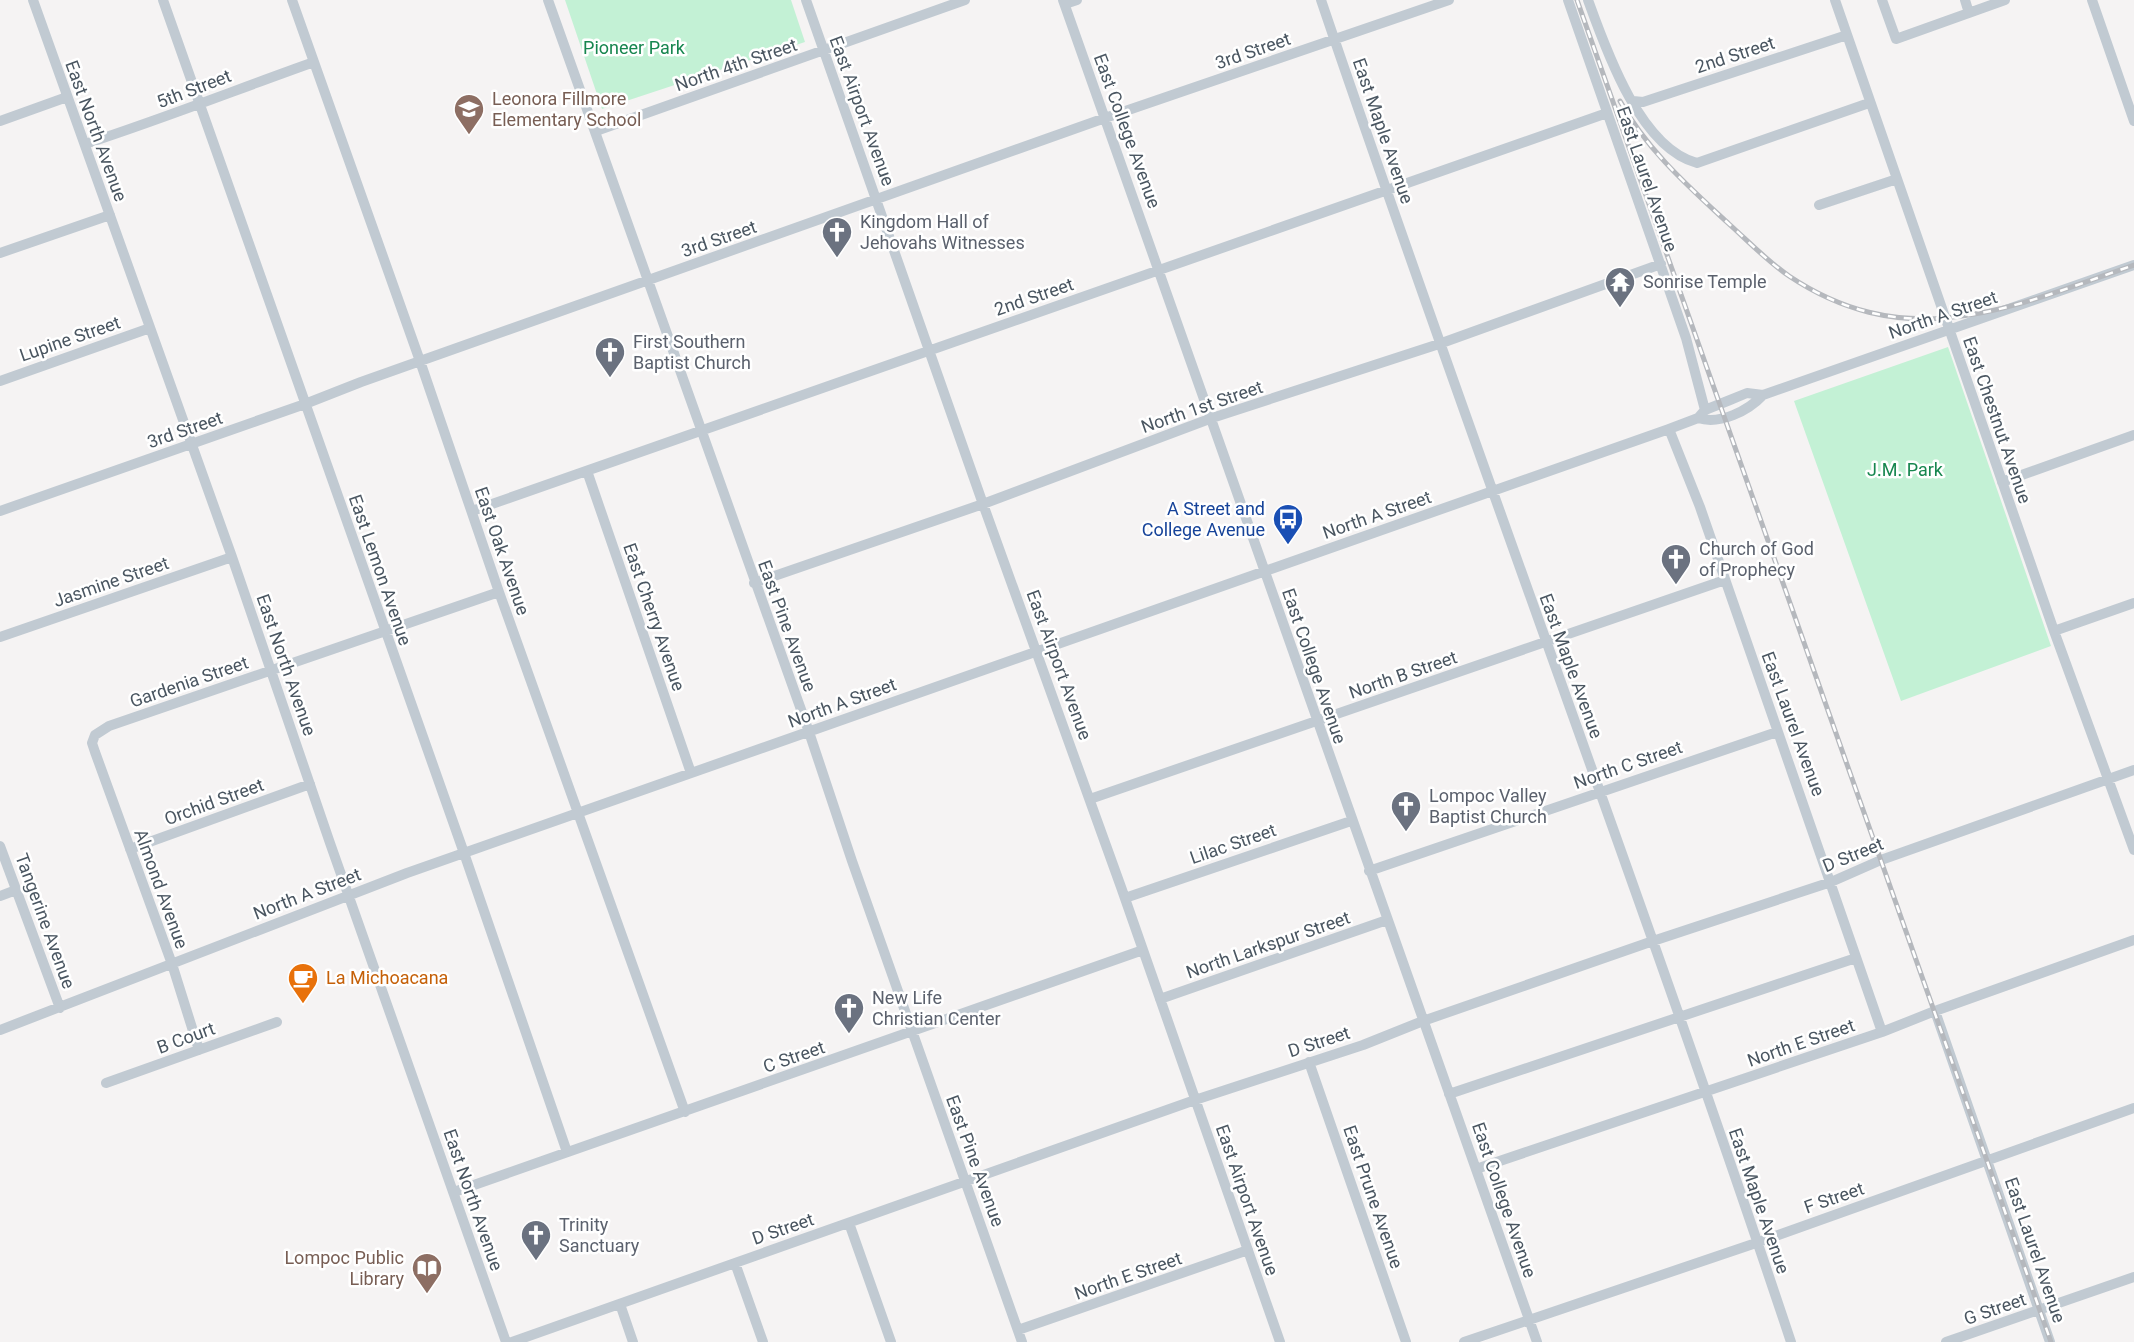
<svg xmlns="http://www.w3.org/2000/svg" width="2134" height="1342" font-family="Roboto,sans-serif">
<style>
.green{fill:#c3f1d5}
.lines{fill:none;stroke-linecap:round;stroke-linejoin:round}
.minor{stroke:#c1cad2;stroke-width:10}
.rail-casing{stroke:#b5b8bd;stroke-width:5}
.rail{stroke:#fff;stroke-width:2.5;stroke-dasharray:8;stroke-linecap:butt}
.labels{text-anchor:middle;stroke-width:5;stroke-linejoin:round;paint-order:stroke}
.park-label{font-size:18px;fill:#17864f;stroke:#fff}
.street-label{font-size:18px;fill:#4a5661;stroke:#fff}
.education-label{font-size:18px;fill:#785e54;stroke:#fff;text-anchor:start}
.worship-label{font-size:18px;fill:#5b616d;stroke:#fff;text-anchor:start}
.transit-label{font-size:18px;fill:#164399;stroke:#fff;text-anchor:end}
.food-label{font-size:18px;fill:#c56008;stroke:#fff;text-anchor:start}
</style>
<rect width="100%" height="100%" fill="#f5f3f3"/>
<path class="green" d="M 565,0 L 791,0 L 805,42 L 602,109 Z
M 1948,347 L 2051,646 L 1901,701 L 1794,401 Z"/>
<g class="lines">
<path class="minor" d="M 33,0 L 232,557 L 330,843 L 506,1342
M 163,0 L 464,853 L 567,1152
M 292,0 L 420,361 L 499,592 L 685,1112
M 548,0 L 809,732 L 852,861 L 1022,1342
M 806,0 L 983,504 L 1121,887 L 1280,1342
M 1063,0 L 1537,1342
M 1321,0 C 1473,449 1641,892 1791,1342
M 1568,0 L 1686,338 L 1705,410
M 1588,0 C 1606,50 1640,148 1697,163 L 1869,103
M 1835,0 L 2054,631 L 2134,850
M 1882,0 L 1896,39 L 2005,0
M 1965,0 L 1969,13
M 2092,0 L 2134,121
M 1065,4 L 1077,0
M 1633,101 L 1643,102 L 1847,35
M 0,121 L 67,97
M 596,131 L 965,0
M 85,144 C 162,119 238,89 314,62
M 1819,205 L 1897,179
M 0,253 L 110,215
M 0,381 L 150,328
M 1698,418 C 1720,425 1748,411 1763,395
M 1669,429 L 1700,507 L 1882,1032
M 587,471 L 691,773
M 2002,482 L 2134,435
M 0,511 L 305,404 L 361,382 L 1105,118 L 1449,0
M 472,511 L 1607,113
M 754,583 L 983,504 L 1212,418 L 1439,344 L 1661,264
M 2054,631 L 2134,603
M 0,637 L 232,557
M 1090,799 L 1725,580
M 0,846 L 60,1008
M 130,849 L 310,784
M 1369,871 L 1777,732
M 0,896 L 16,890
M 1125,898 L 1351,821
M 1160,999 L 1387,920
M 1935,1011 L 2050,1342
M 0,1030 L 407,873 L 1669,429 L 1698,418 L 1705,410 L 1730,400 L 1747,393 L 1763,395 L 2134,265
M 199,1050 L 172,964 L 95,752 L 92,743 L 95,735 L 109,726 L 499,592
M 1309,1062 L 1406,1342
M 106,1083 L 277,1022
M 1449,1094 L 1856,958
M 1476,1169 L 1882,1032 L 1935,1011 L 2134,940
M 454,1192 L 1143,950
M 849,1223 L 891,1342
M 735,1263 L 763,1342
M 620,1304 L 633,1342
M 1018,1330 L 1248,1250
M 512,1342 L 1195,1100 L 1363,1045 L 1423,1021 L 1653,941 L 1831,882 L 1881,860 L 2134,770
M 1464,1342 L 1756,1243 L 2134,1108
M 1946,1342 L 2134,1277"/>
<g class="rail-casing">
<path id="rail" d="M 1577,0 L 2051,1342
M 1620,101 C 1647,150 1688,186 1729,224 C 1748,241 1767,261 1789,276 C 1909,356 2013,307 2134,265"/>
</g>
<use href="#rail" class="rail"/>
</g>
<defs>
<g id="school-pin" transform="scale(1.575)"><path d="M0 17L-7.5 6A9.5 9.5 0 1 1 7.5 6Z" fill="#8d6e63" stroke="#fff"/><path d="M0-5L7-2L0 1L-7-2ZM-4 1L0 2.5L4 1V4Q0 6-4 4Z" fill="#fff"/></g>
<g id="church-pin" transform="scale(1.575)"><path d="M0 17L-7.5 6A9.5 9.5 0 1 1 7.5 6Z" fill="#6b7280" stroke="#fff"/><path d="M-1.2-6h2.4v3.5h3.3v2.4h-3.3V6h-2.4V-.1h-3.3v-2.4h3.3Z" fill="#fff"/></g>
<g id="temple-pin" transform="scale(1.575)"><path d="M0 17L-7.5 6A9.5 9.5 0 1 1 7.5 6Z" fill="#6b7280" stroke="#fff"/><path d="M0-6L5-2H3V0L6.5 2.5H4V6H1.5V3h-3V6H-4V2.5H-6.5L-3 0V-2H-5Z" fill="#fff"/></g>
<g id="bus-pin" transform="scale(1.575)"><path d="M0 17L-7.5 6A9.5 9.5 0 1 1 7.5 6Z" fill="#1a4fb4" stroke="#fff"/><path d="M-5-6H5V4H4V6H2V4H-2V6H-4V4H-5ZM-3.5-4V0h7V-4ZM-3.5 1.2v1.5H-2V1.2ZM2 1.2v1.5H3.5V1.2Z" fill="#fff"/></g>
<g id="cafe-pin" transform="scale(1.575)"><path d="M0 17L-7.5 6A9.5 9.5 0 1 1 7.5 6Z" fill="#e8710a" stroke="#fff"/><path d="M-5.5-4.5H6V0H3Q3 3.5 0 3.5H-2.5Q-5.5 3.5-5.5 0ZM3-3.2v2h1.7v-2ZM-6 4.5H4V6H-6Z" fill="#fff"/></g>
<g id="library-pin" transform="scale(1.575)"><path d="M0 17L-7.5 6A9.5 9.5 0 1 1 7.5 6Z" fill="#8d6e63" stroke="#fff"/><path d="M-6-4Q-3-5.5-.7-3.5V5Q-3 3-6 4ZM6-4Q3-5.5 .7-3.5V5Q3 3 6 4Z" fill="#fff"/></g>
</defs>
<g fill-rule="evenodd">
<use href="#school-pin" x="469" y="109"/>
<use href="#church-pin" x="837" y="232"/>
<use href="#temple-pin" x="1620" y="282"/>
<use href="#church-pin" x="610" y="352"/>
<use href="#bus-pin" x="1288" y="519"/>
<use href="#church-pin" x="1676" y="559"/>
<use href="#church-pin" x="1406" y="806"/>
<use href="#cafe-pin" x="303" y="978"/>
<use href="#church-pin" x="849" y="1008"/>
<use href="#church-pin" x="536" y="1235"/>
<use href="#library-pin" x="427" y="1268"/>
</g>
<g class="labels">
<g class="park-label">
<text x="634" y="54">Pioneer Park</text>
<text x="1905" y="476">J.M. Park</text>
</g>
<g class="street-label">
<text transform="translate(1253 51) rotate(-19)" y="6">3rd Street</text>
<text transform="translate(1735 55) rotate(-18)" y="6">2nd Street</text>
<text transform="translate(736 65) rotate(-19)" y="6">North 4th Street</text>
<text transform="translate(194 89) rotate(-21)" y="6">5th Street</text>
<text transform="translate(862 111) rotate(70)" y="6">East Airport Avenue</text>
<text transform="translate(96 131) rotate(70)" y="6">East North Avenue</text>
<text transform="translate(1127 131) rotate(70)" y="6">East College Avenue</text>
<text transform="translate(1383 131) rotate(71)" y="6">East Maple Avenue</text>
<text transform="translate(1647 179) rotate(71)" y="6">East Laurel Avenue</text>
<text transform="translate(719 239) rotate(-19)" y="6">3rd Street</text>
<text transform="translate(1034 297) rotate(-19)" y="6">2nd Street</text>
<text transform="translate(1943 315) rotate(-19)" y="6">North A Street</text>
<text transform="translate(70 339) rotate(-19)" y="6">Lupine Street</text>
<text transform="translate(1202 407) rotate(-19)" y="6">North 1st Street</text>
<text transform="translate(1997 420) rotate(71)" y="6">East Chestnut Avenue</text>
<text transform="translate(185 430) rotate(-19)" y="6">3rd Street</text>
<text transform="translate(1377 515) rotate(-19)" y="6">North A Street</text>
<text transform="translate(502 551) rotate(71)" y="6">East Oak Avenue</text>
<text transform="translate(380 570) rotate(71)" y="6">East Lemon Avenue</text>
<text transform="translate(111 582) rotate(-19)" y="6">Jasmine Street</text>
<text transform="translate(654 617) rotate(71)" y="6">East Cherry Avenue</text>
<text transform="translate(787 626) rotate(70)" y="6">East Pine Avenue</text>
<text transform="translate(286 665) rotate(71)" y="6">East North Avenue</text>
<text transform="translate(1059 665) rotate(70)" y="6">East Airport Avenue</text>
<text transform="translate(1314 666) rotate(71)" y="6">East College Avenue</text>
<text transform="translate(1571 666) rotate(70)" y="6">East Maple Avenue</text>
<text transform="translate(1403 675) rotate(-19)" y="6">North B Street</text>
<text transform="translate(189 682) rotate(-19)" y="6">Gardenia Street</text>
<text transform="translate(842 703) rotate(-20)" y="6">North A Street</text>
<text transform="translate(1793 724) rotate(70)" y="6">East Laurel Avenue</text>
<text transform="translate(1628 765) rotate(-19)" y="6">North C Street</text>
<text transform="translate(214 802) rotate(-20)" y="6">Orchid Street</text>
<text transform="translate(1233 844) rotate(-19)" y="6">Lilac Street</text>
<text transform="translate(1853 855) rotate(-22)" y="6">D Street</text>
<text transform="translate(161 889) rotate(70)" y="6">Almond Avenue</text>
<text transform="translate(307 894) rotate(-21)" y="6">North A Street</text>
<text transform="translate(45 921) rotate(70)" y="6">Tangerine Avenue</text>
<text transform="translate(1268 945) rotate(-19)" y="6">North Larkspur Street</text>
<text transform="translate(186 1038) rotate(-20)" y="6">B Court</text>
<text transform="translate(1319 1042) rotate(-18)" y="6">D Street</text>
<text transform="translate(1801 1043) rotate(-19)" y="6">North E Street</text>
<text transform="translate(794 1057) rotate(-19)" y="6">C Street</text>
<text transform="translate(975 1161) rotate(70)" y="6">East Pine Avenue</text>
<text transform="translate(1373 1197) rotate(71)" y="6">East Prune Avenue</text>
<text transform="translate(1834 1198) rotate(-19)" y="6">F Street</text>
<text transform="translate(473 1200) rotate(71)" y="6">East North Avenue</text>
<text transform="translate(1247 1200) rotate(71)" y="6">East Airport Avenue</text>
<text transform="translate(1504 1200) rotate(71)" y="6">East College Avenue</text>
<text transform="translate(1759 1201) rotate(71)" y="6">East Maple Avenue</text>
<text transform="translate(783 1229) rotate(-19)" y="6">D Street</text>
<text transform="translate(2035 1250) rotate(71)" y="6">East Laurel Avenue</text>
<text transform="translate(1128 1276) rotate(-19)" y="6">North E Street</text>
<text transform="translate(1995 1309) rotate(-19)" y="6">G Street</text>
</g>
<g class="education-label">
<text x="492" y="105">Leonora Fillmore<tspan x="492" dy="21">Elementary School</tspan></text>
<text x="404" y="1264" text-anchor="end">Lompoc Public<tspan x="404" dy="21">Library</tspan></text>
</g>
<g class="worship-label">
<text x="860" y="228">Kingdom Hall of<tspan x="860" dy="21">Jehovahs Witnesses</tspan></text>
<text x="1643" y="288">Sonrise Temple</text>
<text x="633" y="348">First Southern<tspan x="633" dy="21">Baptist Church</tspan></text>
<text x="1699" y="555">Church of God<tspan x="1699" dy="21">of Prophecy</tspan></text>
<text x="1429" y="802">Lompoc Valley<tspan x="1429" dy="21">Baptist Church</tspan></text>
<text x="872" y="1004">New Life<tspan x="872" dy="21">Christian Center</tspan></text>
<text x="559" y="1231">Trinity<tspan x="559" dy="21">Sanctuary</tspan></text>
</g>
<g class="transit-label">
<text x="1265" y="515">A Street and<tspan x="1265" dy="21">College Avenue</tspan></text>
</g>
<g class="food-label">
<text x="326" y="984">La Michoacana</text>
</g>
</g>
</svg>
